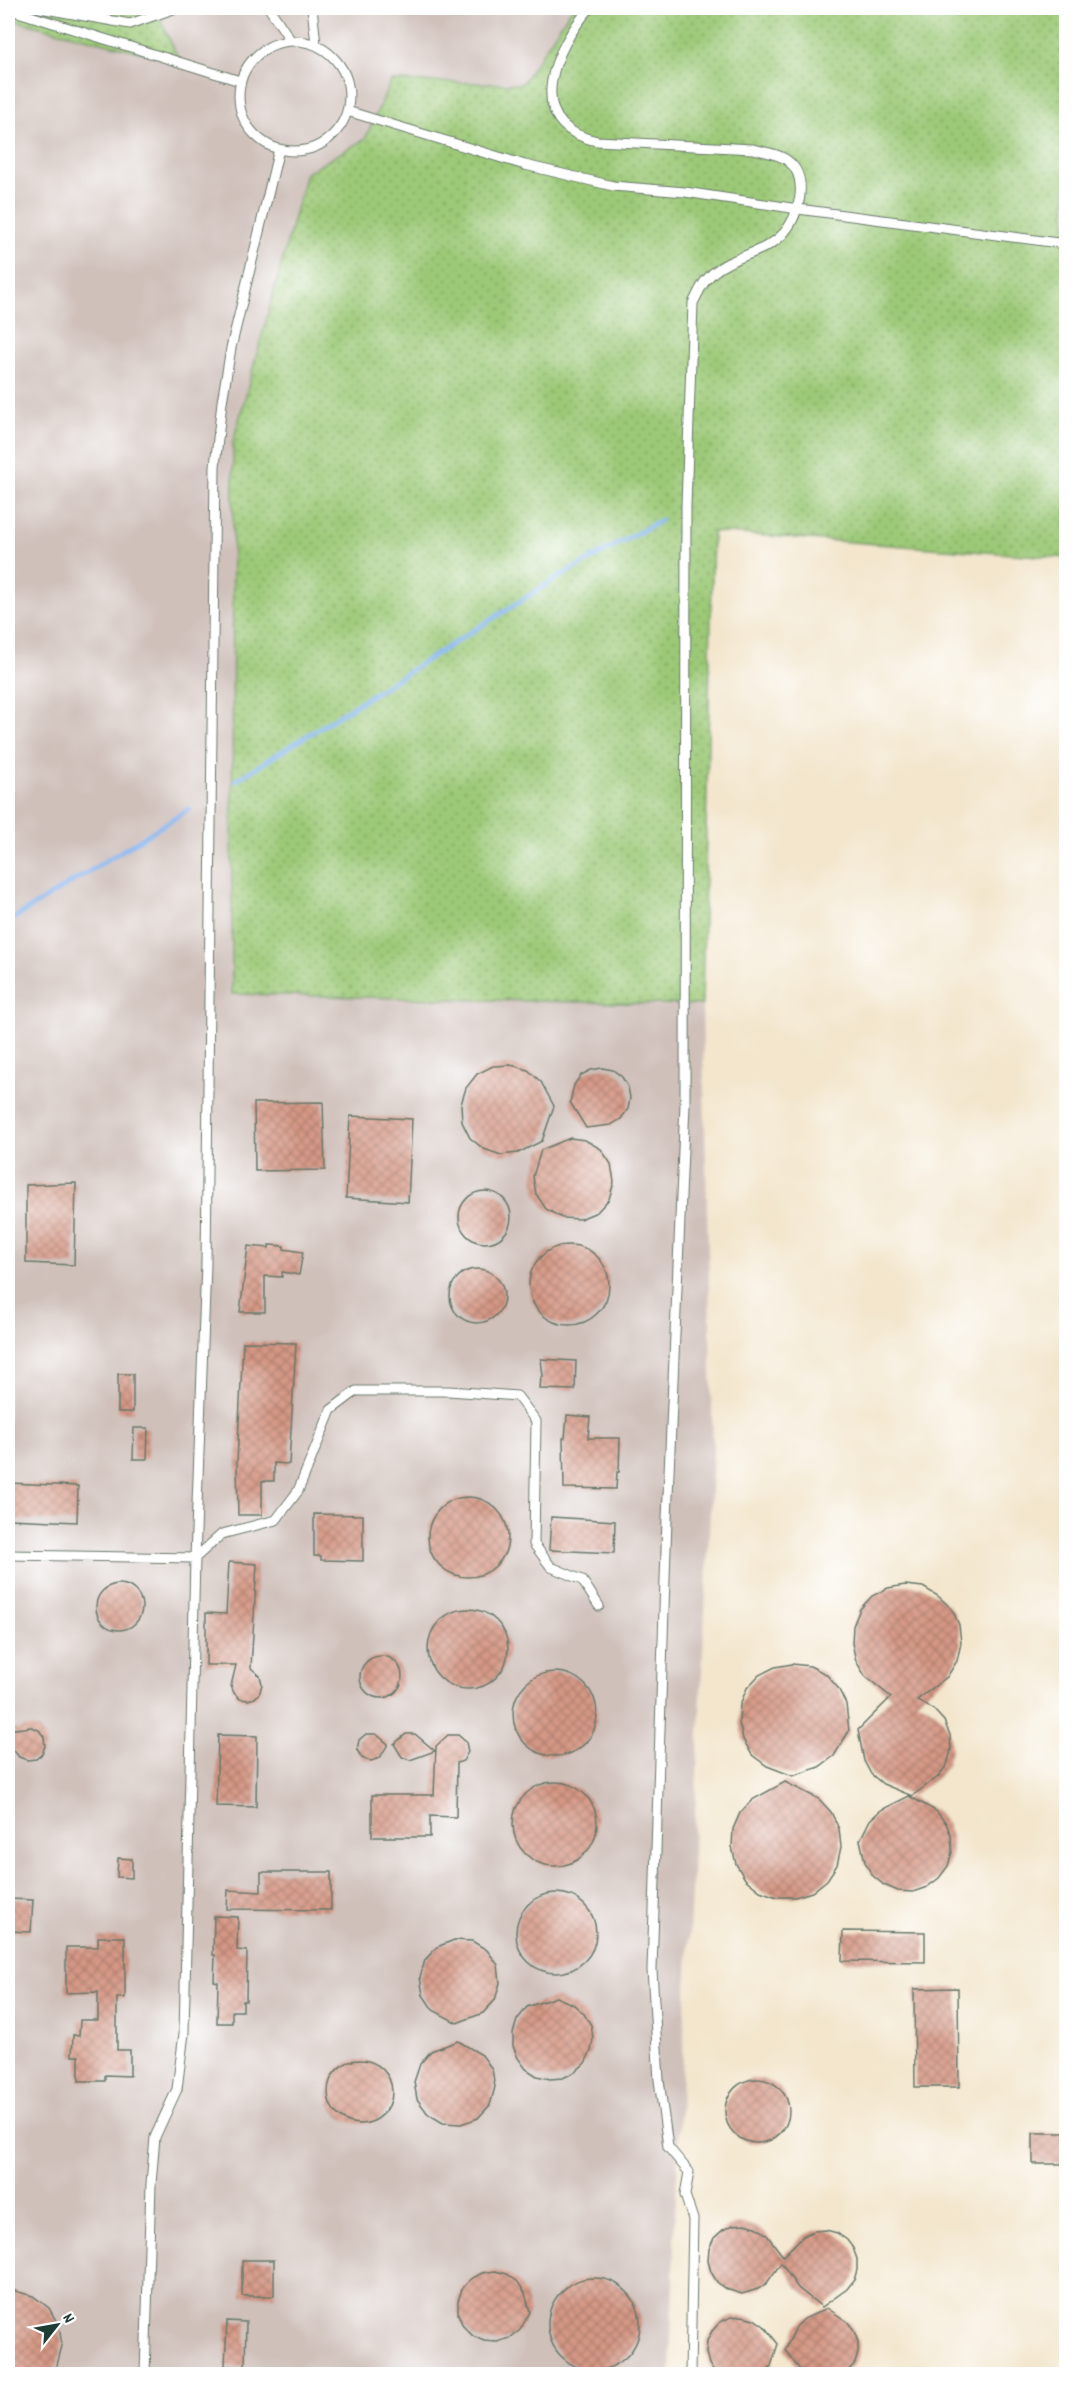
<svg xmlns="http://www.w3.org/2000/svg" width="1074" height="2382" font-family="Dekko,sans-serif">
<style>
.industrial{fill:#cfc0ba}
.grass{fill:url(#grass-dots);stroke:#5e8356;stroke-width:1.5}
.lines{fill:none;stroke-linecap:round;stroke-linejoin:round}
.stream{stroke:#82b3ee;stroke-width:5}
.building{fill:url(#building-cross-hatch)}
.service-casing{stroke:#69786a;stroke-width:11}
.service{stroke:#fff;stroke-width:9}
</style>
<defs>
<pattern id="grass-dots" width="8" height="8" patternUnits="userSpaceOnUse" patternTransform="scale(1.5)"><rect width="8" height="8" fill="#9cc977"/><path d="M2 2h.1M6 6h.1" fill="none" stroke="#7fa462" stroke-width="1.8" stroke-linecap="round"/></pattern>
<pattern id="building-cross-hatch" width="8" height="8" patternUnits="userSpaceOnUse" patternTransform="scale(1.5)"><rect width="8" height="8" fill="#d69885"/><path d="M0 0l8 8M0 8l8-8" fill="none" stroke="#ad7d6e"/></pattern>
</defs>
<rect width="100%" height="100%" fill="#fff"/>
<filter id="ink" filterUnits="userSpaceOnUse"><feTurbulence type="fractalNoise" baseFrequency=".0167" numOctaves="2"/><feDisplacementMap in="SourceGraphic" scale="12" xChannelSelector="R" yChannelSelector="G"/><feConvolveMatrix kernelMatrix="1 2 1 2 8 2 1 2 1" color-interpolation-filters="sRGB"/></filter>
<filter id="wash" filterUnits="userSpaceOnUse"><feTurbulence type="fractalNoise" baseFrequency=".008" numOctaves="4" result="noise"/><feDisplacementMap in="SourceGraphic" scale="24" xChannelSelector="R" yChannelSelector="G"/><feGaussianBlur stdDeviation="1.35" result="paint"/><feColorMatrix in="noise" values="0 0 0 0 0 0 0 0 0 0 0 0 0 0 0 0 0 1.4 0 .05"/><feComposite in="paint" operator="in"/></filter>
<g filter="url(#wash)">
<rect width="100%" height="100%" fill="#f3e6cd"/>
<path class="industrial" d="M 155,8 L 572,8 L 522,84 L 391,81 L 365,139 L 306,173 L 232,994 L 702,1005 L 713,1450 L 675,2214 L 670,2374 L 8,2374 L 8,19 L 180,62 Z"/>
<path class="grass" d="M 8,8 L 155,8 L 180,62 L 8,19 Z
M 572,8 L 1066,8 L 1066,558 L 713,532 L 702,1005 L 232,994 L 233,442 L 306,173 L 365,139 L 391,81 L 522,84 Z"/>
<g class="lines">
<path class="stream" d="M 235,781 L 557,578 L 661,520
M 8,922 L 189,809"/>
</g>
<g id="blocks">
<path class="building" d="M 511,1065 L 528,1070 L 541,1082 L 554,1106 L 542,1141 L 518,1153 L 501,1155 L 484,1149 L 470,1138 L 462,1122 L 461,1104 L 466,1088 L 477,1074 L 493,1066 Z
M 602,1068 L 613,1070 L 622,1077 L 628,1087 L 630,1098 L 628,1109 L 621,1119 L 611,1125 L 586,1128 L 570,1102 L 574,1085 L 581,1075 L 591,1070 Z
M 323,1102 L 325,1170 L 255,1171 L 254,1103 Z
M 350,1116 L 412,1119 L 408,1202 L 346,1198 Z
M 570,1138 L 585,1140 L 601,1149 L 611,1164 L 614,1182 L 609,1199 L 597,1212 L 580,1219 L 562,1218 L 546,1209 L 536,1194 L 533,1176 L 541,1150 Z
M 76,1183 L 74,1265 L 26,1263 L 26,1185 Z
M459 1217a26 26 0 1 1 52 0a26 26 0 1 1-52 0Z
M 269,1245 L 284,1246 L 284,1249 L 303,1252 L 299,1275 L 282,1272 L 282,1277 L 265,1276 L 265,1312 L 240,1312 L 248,1246 L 269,1248 Z
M529 1285a40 40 0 1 1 80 0a40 40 0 1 1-80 0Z
M450 1296a27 27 0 1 1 54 0a27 27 0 1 1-54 0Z
M 243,1342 L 296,1343 L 289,1464 L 274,1463 L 274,1481 L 262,1481 L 262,1515 L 238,1515 L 237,1463 Z
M 541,1359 L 576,1361 L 575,1390 L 540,1389 L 541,1377 L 543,1376 Z
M 118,1374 L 133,1374 L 133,1412 L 118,1412 Z
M 567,1415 L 590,1417 L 588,1438 L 620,1438 L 619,1472 L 617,1472 L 616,1489 L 564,1488 L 563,1438 L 565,1438 Z
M 134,1428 L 148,1428 L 147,1459 L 133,1459 Z
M 8,1483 L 78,1486 L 77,1522 L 8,1519 Z
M428 1537a40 40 0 1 1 80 0a40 40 0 1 1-80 0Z
M 314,1514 L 363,1515 L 363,1561 L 321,1560 L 321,1556 L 314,1556 Z
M 551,1517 L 615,1521 L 614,1553 L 549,1550 Z
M 229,1562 L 257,1564 L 251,1668 L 260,1676 L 262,1684 L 260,1692 L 255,1698 L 248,1700 L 240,1699 L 234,1693 L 231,1686 L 236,1665 L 206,1665 L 206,1613 L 226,1614 Z
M96 1607a23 23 0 1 1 46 0a23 23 0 1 1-46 0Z
M 905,1585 L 923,1587 L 938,1596 L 952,1609 L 959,1625 L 961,1643 L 957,1661 L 947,1677 L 917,1700 L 934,1710 L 944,1721 L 950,1735 L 951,1750 L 947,1765 L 938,1777 L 912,1796 L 883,1784 L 871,1774 L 864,1761 L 858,1730 L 891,1697 L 865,1676 L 856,1661 L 852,1643 L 853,1626 L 860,1609 L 872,1596 L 888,1588 Z
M428 1649a40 40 0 1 1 80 0a40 40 0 1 1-80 0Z
M360 1677a21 21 0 1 1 42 0a21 21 0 1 1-42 0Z
M 792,1664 L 810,1666 L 826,1674 L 838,1688 L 846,1704 L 849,1731 L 834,1756 L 819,1767 L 793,1776 L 767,1766 L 752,1755 L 743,1739 L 739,1722 L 740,1705 L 747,1688 L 759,1675 L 775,1667 Z
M513 1714a42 42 0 1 1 84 0a42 42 0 1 1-84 0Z
M 31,1727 L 39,1730 L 44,1737 L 45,1746 L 42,1754 L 36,1759 L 27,1760 L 19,1757 L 8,1743 L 8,1730 Z
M 366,1734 L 376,1734 L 388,1744 L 380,1758 L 371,1761 L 362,1758 L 357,1750 L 359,1740 Z
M 406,1734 L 415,1734 L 435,1751 L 410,1760 L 402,1757 L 394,1744 Z
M 218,1735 L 257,1736 L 256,1807 L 216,1806 Z
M 448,1735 L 458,1735 L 466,1742 L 468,1752 L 463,1761 L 457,1763 L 456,1817 L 430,1816 L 430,1837 L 372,1837 L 372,1795 L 434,1795 L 436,1746 Z
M513 1824a42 42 0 1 1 84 0a42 42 0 1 1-84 0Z
M 785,1782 L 819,1799 L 831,1812 L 839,1829 L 841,1847 L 837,1865 L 827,1880 L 812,1892 L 795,1897 L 777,1897 L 760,1891 L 745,1879 L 736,1864 L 732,1847 L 733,1829 L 740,1813 L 752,1800 Z
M 909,1796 L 936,1811 L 946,1823 L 951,1836 L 952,1852 L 948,1866 L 939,1878 L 927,1887 L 913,1892 L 898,1891 L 884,1885 L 872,1875 L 865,1862 L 860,1840 L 870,1820 L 881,1810 Z
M 118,1858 L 132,1859 L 132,1878 L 117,1877 Z
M 261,1872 L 331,1872 L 331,1910 L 227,1909 L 228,1890 L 261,1892 Z
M516 1933a40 40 0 1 1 80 0a40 40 0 1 1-80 0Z
M 8,1899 L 33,1900 L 31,1932 L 8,1931 Z
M 214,1916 L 238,1917 L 237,1950 L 247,1951 L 246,2001 L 243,2001 L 243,2011 L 232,2011 L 232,2023 L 217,2023 L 218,1982 L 214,1981 L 215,1955 L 213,1955 Z
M 843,1931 L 925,1932 L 925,1962 L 842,1961 Z
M 98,1937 L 125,1937 L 125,1998 L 117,1998 L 117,2050 L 130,2050 L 130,2076 L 105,2075 L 105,2081 L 79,2081 L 79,2056 L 72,2056 L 73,2035 L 79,2036 L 80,2020 L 98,2020 L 98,1992 L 66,1993 L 66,1947 L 98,1947 Z
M 454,1940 L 472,1941 L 487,1950 L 498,1965 L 500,1983 L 495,2000 L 483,2013 L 457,2023 L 433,2010 L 423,1995 L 420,1977 L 425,1960 L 437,1947 Z
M 958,1988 L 959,2087 L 915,2087 L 914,1989 Z
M 556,1997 L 574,2005 L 584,2014 L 591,2025 L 593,2038 L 591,2051 L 585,2063 L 575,2072 L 563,2078 L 550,2079 L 537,2076 L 526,2069 L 518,2058 L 513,2046 L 513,2033 L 517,2020 L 527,2007 Z
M 458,2041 L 482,2055 L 492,2069 L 495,2087 L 490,2105 L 478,2118 L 461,2124 L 443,2123 L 428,2114 L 417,2099 L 414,2082 L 420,2064 L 431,2051 Z
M328 2092a32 32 0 1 1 64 0a32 32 0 1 1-64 0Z
M725 2111a32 32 0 1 1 64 0a32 32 0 1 1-64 0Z
M 1033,2133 L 1066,2133 L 1066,2164 L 1033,2164 Z
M 745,2224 L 756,2227 L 766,2234 L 783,2256 L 803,2236 L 814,2231 L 826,2230 L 837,2233 L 847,2240 L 853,2248 L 857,2259 L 857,2270 L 854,2280 L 847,2289 L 822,2307 L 798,2288 L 781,2263 L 767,2283 L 758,2289 L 742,2294 L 726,2289 L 717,2282 L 711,2272 L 708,2261 L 709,2249 L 714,2238 L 723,2230 L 733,2225 Z
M 242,2260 L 274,2260 L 274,2296 L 242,2296 Z
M 495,2271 L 507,2274 L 518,2282 L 525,2293 L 530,2312 L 520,2330 L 510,2338 L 497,2342 L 484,2341 L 473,2336 L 463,2326 L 458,2314 L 458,2301 L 462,2289 L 471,2279 L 482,2273 Z
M548 2324a46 46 0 1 1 92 0a46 46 0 1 1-92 0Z
M 8,2289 L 33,2296 L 49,2308 L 59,2326 L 62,2346 L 57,2365 L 50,2374 L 8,2374 Z
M 827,2308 L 848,2322 L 854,2331 L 858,2342 L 858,2353 L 855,2363 L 845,2374 L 803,2374 L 785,2350 L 796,2327 L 804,2319 Z
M 742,2316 L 754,2319 L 764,2326 L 778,2344 L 771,2366 L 765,2374 L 715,2374 L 709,2364 L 706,2353 L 707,2341 L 712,2331 L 720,2322 L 731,2317 Z
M 227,2321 L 246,2322 L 245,2367 L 225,2366 Z"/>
</g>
</g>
<g filter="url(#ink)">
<use href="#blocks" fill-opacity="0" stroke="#69786a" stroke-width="1.5"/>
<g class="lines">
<g class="service-casing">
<path id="service" d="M 40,8 L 130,24 L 176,8
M 269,8 L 291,41
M 312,8 L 316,44
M 590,8 C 555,47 520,125 597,141 L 753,149 C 765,152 779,154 788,161 C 810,178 799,218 782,235 C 761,256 726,256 707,279 C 701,285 697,296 693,303 L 686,506 L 685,1104 L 667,1519 L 652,1970 L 659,2080 L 668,2147 L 689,2172 L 685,2195 L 693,2219 L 690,2374
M 8,9 L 240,81
M239 96a55 55 0 1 1 110 0a55 55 0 1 1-110 0Z
M 347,111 L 525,165 L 613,186 L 685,192 L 798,209 L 1066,244
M 8,1555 L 195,1558 L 222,1534 L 276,1520 L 298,1491 L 331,1410 L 356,1391 L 449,1391 L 517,1396 L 536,1421 L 534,1544 L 551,1567 L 582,1580 L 599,1606
M 145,2374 L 151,2184 L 155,2137 L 177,2089 L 184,2033 L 195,1558 L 206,1264 L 215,466 L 222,402 L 231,348 L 279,149"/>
</g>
<use href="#service" class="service"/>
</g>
</g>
<rect width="1074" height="2382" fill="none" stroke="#fff" stroke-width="30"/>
<g transform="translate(57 2325) rotate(59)" stroke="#ffffff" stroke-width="4.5" paint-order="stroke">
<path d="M0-4.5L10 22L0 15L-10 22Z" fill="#1f3d34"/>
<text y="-9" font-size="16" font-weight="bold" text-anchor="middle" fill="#1f3d34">N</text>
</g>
</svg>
